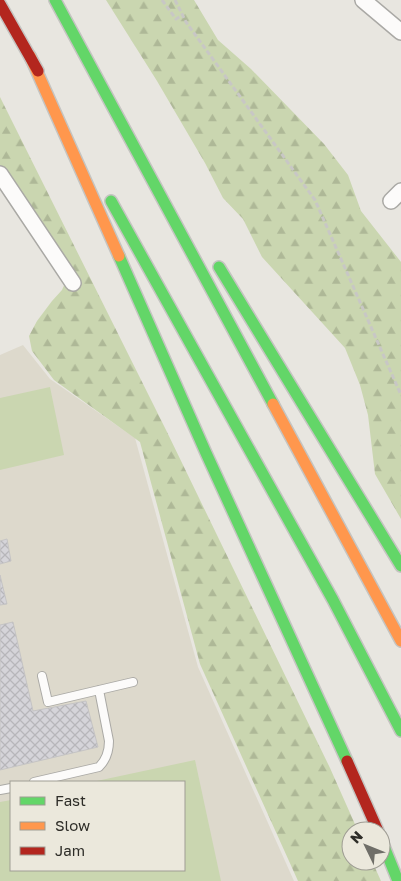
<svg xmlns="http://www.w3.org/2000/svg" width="401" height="881" font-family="'Golos Text',sans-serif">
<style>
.built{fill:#ddd9cc;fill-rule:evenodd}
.forest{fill:url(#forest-firs)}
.pitch{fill:#cad6b0}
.building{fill:url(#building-cross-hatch);stroke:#c5c4c4}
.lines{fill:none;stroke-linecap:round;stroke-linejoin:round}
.lane-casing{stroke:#aaa9a5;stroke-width:10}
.street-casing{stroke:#aaa9a5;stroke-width:18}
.fast-casing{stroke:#c5c4c1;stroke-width:14}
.slow-casing{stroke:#c5c4c1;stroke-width:14}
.jam-casing{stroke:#c5c4c1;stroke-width:14}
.path{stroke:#c8c7c5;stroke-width:3;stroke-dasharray:5 2.5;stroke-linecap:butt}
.lane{stroke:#fcfbfa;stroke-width:8}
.street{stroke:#fcfbfa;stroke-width:15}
.fast{stroke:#63d668;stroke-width:11}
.slow{stroke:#ff974d;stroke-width:11}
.jam{stroke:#b3261e;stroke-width:11}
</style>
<defs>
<pattern id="forest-firs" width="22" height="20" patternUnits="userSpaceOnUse" patternTransform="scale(1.25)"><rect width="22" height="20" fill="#cad6b0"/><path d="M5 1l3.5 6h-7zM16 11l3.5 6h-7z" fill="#aeb897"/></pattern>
<pattern id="building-cross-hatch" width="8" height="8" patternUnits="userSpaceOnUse" patternTransform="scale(1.25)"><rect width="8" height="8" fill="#d5d4d9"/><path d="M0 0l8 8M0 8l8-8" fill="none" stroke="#b7b6ba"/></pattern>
</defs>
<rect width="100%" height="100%" fill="#e8e6e0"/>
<path class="built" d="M 23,345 L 50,379 L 135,438 L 198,667 L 294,881 L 0,881 L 0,355 ZM 11,782 L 184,782 L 184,870 L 11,870 Z"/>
<path class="forest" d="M 106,0 L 194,0 L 218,40 L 251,69 L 324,144 L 348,175 L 361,211 L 401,262 L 401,519 L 375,474 L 368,415 L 360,385 L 345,348 L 262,257 L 243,219 L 223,198 L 205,163 L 157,81 Z
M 0,97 L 167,432 L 330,768 L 358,831 L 351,831 L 351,861 L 372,861 L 381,881 L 298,881 L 200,664 L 140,442 L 54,380 L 32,351 L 29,336 L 37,321 L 52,301 L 62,290 L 66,281 L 67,270 L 0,166 Z"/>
<path class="pitch" d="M 50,387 L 64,455 L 0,470 L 0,398 Z
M 195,760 L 221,881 L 0,881 L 0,802 L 11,800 L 11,870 L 184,870 L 184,782 L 92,782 Z"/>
<path class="building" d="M 7,539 L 11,561 L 0,564 L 0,541 Z
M 0,575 L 7,604 L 0,605 Z
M 13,622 L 33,711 L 86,701 L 98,747 L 0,770 L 0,625 Z"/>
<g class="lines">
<g class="lane-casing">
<path id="lane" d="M 42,676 L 48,702 L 133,682
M 34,782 L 99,767 C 106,760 109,751 109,741 L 99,690
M 0,790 L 11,788"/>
</g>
<g class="street-casing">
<path id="street" d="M 363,0 L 401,32
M 0,174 L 73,283
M 391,201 L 401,191"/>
</g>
<g class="fast-casing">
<path id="fast" d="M 55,0 L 273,404
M 111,201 L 333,600 L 401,731
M 119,256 L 206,453 L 347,761
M 219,267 L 401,566
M 381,839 L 398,881"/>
</g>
<g class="slow-casing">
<path id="slow" d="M 30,56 L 119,256
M 273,404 L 401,641"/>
</g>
<g class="jam-casing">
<path id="jam" d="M 0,4 L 38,71
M 347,761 L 378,831"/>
</g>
<path class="path" d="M 162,0 L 176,19 L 183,15
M 175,0 L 186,22 L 315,200 L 401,395"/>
<use href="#lane" class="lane"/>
<use href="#street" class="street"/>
<use href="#fast" class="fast"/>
<use href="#slow" class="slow"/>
<use href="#jam" class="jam"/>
</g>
<rect x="10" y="781" width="175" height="90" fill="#ebe8dc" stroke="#9f9d94"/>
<rect x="20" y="797" width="25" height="8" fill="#63d668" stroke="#9f9d94"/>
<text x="55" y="806" font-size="15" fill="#2e2d28">Fast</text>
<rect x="20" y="822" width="25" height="8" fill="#ff974d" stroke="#9f9d94"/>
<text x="55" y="831" font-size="15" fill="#2e2d28">Slow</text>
<rect x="20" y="847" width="25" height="8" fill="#b3261e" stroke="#9f9d94"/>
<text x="55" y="856" font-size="15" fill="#2e2d28">Jam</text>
<g transform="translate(366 846) rotate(313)"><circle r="24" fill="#ebe8dc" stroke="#9f9d94"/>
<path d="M0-4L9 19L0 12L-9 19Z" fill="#6f6e68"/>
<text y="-8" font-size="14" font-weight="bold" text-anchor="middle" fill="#2e2d28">N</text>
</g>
</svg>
